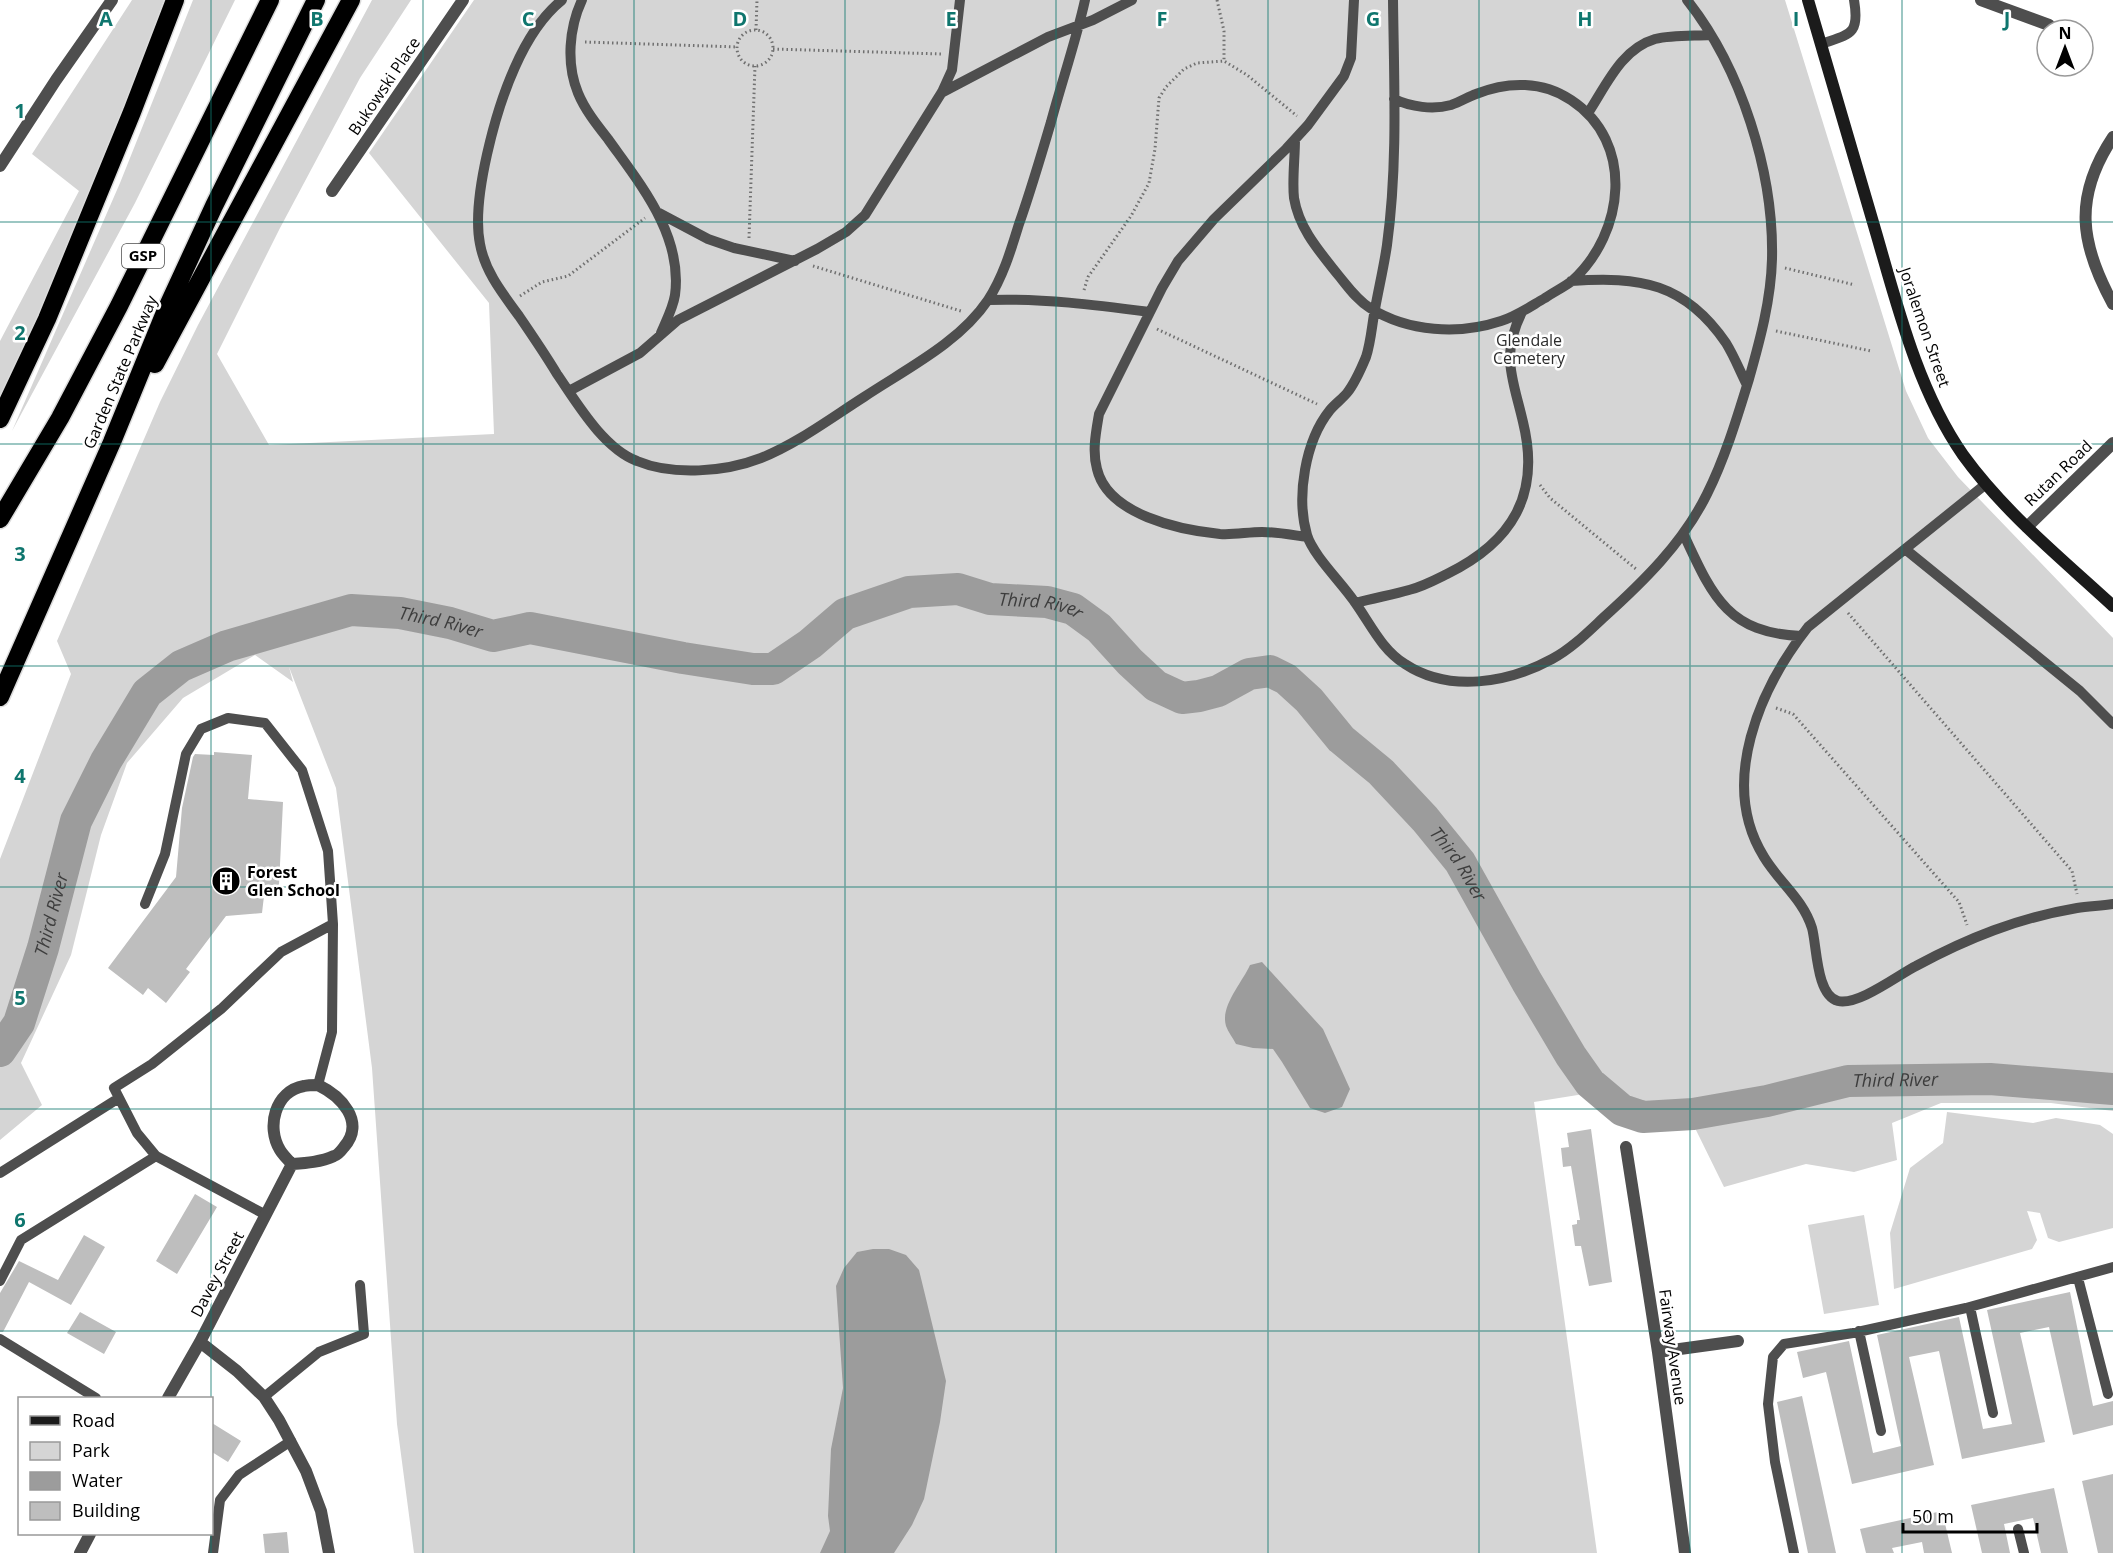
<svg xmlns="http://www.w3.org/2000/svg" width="2113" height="1553" font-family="'Open Sans',sans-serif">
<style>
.green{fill:#d5d5d5}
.water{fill:#9c9c9c}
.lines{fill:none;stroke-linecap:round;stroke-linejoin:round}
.river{stroke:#9c9c9c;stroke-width:32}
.building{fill:#bebebe}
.highway-casing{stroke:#dbdbdb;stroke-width:21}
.path{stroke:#707070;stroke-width:3;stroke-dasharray:1.5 3;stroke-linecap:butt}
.lane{stroke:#4e4e4e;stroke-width:10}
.street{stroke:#4e4e4e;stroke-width:12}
.secondary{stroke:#1b1b1b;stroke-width:12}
.highway{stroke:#000;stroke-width:18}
.grid{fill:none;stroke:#0f766e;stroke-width:1.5;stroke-opacity:0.55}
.labels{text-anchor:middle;stroke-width:5;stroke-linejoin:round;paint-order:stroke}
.shield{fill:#fff;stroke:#4c4c4c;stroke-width:1.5}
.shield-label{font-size:15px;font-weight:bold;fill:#000}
.street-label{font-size:16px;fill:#000;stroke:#fff}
.park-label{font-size:16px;fill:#2c2c2c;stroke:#fff}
.poi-label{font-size:16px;font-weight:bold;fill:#000;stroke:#fff;text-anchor:start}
.water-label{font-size:18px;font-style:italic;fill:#3d3d3d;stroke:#fff}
.grid-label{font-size:20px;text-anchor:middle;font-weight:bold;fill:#0f766e;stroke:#fff;stroke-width:5;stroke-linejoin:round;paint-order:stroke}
</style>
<rect width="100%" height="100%" fill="#fff"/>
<path class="green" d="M 132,0 L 164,0 L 112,142 L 33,339 L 0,396 L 0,341 L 79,191 L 32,154 Z
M 193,0 L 235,0 L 135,203 L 12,431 L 120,183 Z
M 372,0 L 411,0 L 360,78 L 280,228 L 217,354 L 269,445 L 494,434 L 489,303 L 369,153 L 474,0 L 1785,0 L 1906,391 L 1928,438 L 1958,477 L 2113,638 L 2113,1111 L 2051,1103 L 1941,1103 L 1892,1123 L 1897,1160 L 1854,1172 L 1806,1164 L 1724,1187 L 1694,1126 L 1634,1123 L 1584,1094 L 1534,1102 L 1597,1553 L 414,1553 L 397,1424 L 372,1068 L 336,788 L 289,667 L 293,682 L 255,655 L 183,698 L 127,763 L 101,835 L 71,955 L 21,1063 L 42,1105 L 0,1140 L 0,859 L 71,674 L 57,641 L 160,402 L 198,325 Z
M 1947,1112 L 2033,1123 L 2056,1118 L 2100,1125 L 2113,1134 L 2113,1228 L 2059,1242 L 2048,1238 L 2040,1213 L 2027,1211 L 2037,1240 L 2032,1249 L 1894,1289 L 1890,1233 L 1910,1168 L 1943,1143 Z
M 1864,1215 L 1879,1305 L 1824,1314 L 1808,1225 Z"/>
<path class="water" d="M 1262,962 L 1323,1029 L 1350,1089 L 1342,1107 L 1325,1113 L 1310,1108 L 1282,1062 L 1273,1049 L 1253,1048 L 1236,1044 C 1233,1038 1228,1032 1226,1026 C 1220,1006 1242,983 1250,965 Z
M 873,1249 L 889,1249 L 906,1255 L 919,1270 L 946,1381 L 940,1422 L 924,1499 L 912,1525 L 894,1553 L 820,1553 L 830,1531 L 828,1516 L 831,1449 L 843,1388 L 836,1286 L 844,1268 L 857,1252 Z"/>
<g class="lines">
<path class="river" id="s1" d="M 0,1051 L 19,1023 L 43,948 L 76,821 L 106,761 L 147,693 L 181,666 L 227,646 L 351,610 L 400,613 L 450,623 L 493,636 L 530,628 L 683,658 L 753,669 L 773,669 L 810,644 L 845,614 L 909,592 L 958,589 L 990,599 L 1047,602 L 1073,609 L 1099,628 L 1130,662 L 1156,686 L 1182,698 L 1199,696 L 1218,691 L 1249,674 L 1270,671 L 1286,679 L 1309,700 L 1341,739 L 1381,772 L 1425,819 L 1460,862 L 1527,982 L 1571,1056 L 1590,1083 L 1622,1110 L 1643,1117 L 1693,1114 L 1767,1101 L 1848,1081 L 1990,1079 L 2113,1089"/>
</g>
<path class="building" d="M 214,752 L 252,755 L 248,799 L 283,802 L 279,885 L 269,885 L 269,897 L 264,896 L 262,913 L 226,916 L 186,969 L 190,972 L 166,1003 L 148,988 L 143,995 L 108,968 L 176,877 L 182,808 L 193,757 L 195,754 L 214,755 Z
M 1591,1129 L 1612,1282 L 1589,1286 L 1581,1246 L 1575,1246 L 1572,1225 L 1577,1224 L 1577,1220 L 1580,1220 L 1571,1166 L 1563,1167 L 1561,1148 L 1569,1147 L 1567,1133 Z
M 195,1194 L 217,1207 L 177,1274 L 156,1261 Z
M 84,1235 L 105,1247 L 71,1305 L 29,1282 L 3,1332 L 0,1332 L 0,1293 L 19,1261 L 58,1280 Z
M 2070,1292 L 2093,1406 L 2113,1401 L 2113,1425 L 2073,1435 L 2049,1327 L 2020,1333 L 2045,1442 L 1962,1459 L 1939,1351 L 1909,1357 L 1934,1465 L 1852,1484 L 1826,1372 L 1803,1378 L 1797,1352 L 1849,1341 L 1873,1453 L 1901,1446 L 1877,1335 L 1959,1317 L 1983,1429 L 2012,1424 L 1987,1310 Z
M 80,1312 L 116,1332 L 104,1354 L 67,1333 Z
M 1802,1396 L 1836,1553 L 1808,1553 L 1777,1402 Z
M 212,1423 L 241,1441 L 228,1462 L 212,1452 Z
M 2113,1474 L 2113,1553 L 2098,1553 L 2082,1481 Z
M 2054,1488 L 2068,1553 L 2041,1553 L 2033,1518 L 2004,1524 L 2010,1553 L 1982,1553 L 1971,1505 Z
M 1942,1511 L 1952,1553 L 1924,1553 L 1922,1542 L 1892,1548 L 1894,1553 L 1866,1553 L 1860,1529 Z
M 287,1532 L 289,1553 L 265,1553 L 263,1534 Z"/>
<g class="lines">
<g class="highway-casing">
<path id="highway" d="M 155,364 L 351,0
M 0,419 L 47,319 L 132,112 L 175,0
M 0,519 L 60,418 L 119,306 L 270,0
M 0,697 L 112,442 L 166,310 L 214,206 L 316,0"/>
</g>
<path class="path" d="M 1217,0 L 1224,31 L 1224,60
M 756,30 L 757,0
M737 48a18 18 0 1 1 36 0a18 18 0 1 1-36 0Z
M 585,42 L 738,47
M 773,49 L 941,54
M 749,238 L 755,66
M 813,266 L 961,311
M 1785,268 L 1855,285
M 1084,290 L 1088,277 L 1131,216 L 1149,183 L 1155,149 L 1159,98 L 1166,87 L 1184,69 L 1197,63 L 1224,61 L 1247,75 L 1297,116
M 520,296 L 542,282 L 568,276 L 645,218
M 1157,329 L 1317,404
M 1776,331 L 1871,351
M 1540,485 L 1550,498 L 1636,569
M 1848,613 L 2072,871 L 2077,894
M 1776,708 L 1793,714 L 1959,902 L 1967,925"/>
<path class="lane" d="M 562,0 C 541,17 526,42 515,67 C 496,109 471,199 480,244 C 485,272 503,294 519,316 C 532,335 545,354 557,374 C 577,403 603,448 637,461 C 673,476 725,472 761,458 C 798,443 831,418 864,397 C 906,369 959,343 988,300 C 1003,277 1011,250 1019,224 C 1031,190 1041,156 1051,122 C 1062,81 1076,41 1085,0
M 582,0 C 569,28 566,64 578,93 C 585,110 597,125 608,139 C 640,184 683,235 675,295 C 673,308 666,321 661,333
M 1393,0 C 1394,81 1398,164 1387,245 C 1384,266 1379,287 1375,309 C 1372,324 1371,342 1366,357 C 1361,369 1355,383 1347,393 C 1342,399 1335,404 1330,410 C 1305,441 1296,497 1307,535 C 1313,555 1341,582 1354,601 C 1370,623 1381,649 1405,664 C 1449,693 1508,683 1552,659 C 1571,649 1588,632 1603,618 C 1643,582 1683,543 1707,494 C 1725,458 1737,418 1749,379 C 1760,340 1771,300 1772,259 C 1774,172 1741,68 1687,0
M 1821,44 C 1850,34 1860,35 1854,0
M 943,92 L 1048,37 L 1093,20 L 1132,0
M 1588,113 C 1606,86 1621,49 1655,39 C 1672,35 1693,36 1710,35
M 1295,139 C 1295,158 1292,180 1294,198 C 1299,229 1320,252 1339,276 C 1348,287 1357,300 1370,308 C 1408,332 1459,335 1501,321 C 1517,316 1531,306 1545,298 C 1554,292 1564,287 1572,281 C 1625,233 1635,142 1571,100 C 1543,81 1508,81 1476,94 C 1468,97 1460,102 1451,105 C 1433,110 1411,107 1394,99
M 659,213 L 708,239 L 734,248 L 795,261
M 1571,281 C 1640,276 1685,283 1726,343 C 1734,356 1740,371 1747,385
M 988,300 C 1042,298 1096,305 1150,312
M 569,391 L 640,353 L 678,320 L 817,249 L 846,232 L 865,215 L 942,92 L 952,70 L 960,0
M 1986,484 L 1808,627 C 1760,688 1718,783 1764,857 C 1779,882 1803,899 1812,928 C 1817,946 1816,995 1838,1001 C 1858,1006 1898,975 1916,966 C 1968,938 2018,918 2077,908 C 2089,906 2101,906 2113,904
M 1684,535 C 1712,595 1727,633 1801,636
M 1307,537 C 1292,535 1277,532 1262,532 C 1248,532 1234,535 1220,534 C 1180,530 1108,515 1097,469 C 1092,451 1096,432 1099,414 L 1162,288 L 1178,261 L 1214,219 L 1286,149 L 1308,125 L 1344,76 L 1351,58 L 1354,0
M 1905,549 L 2080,691 L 2113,724
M 1356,603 C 1373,598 1392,595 1409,590 C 1422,587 1435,580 1447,574 C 1512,542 1541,495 1523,422 C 1513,378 1500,356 1522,312
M 145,904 L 165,854 L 186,754 L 201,729 L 228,718 L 265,723 L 302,770 L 328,851 L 333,924 L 332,1032 L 318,1085
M 156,1156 L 137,1133 L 114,1088 L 152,1064 L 221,1009 L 281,952 L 333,924
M 0,1173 L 119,1098
M 2078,1278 L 2108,1394
M 0,1281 L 21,1240 L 156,1156 L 266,1215
M 1970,1307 L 1993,1413
M 1859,1331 L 1881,1431
M 0,1339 L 96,1398
M 264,1397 L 319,1352 L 364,1334 L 360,1285
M 2018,1529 L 2024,1553
M 213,1553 L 220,1500 L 239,1475 L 291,1441
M 1794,1553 L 1775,1462 L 1768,1404 L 1773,1357 L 1784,1344 L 1853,1333 L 1966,1308 L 2113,1267"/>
<path class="street" d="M 1981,0 L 2049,25
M 2113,137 C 2073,197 2080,244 2113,304
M 0,166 L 56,80 L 112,0
M 332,191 L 463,0
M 2027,527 L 2113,443
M 318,1085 C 341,1096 366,1122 344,1147 C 341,1151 338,1155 334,1156 C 321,1162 306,1163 292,1164 C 288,1160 283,1155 280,1150 C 266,1127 275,1091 304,1086 C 308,1085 314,1085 318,1085 Z
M 1626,1147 L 1658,1352 L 1685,1553
M 200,1342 L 237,1371 L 264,1397 L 279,1420 L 306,1471 L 321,1511 L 329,1553
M 1658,1352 L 1738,1341
M 168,1398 L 200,1342 L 292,1164
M 80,1553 L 90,1534"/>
<path class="secondary" d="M 1808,0 C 1831,79 1854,157 1877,236 C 1898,309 1919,392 1963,455 C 2005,513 2061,558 2113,606"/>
<use href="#highway" class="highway"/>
</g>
<path class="grid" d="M 211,0 L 211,1398M 423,0 L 423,1553M 634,0 L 634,1553M 845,0 L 845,1553M 1056,0 L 1056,1553M 1268,0 L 1268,1553M 1479,0 L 1479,1553M 1690,0 L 1690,1553M 1902,0 L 1902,1553M 0,222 L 2113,222M 0,444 L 2113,444M 0,666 L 2113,666M 0,887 L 2113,887M 0,1109 L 2113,1109M 0,1331 L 2113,1331M 211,1534 L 211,1553"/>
<defs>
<g id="building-disc" transform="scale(1.5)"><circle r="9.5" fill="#000" stroke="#fff"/><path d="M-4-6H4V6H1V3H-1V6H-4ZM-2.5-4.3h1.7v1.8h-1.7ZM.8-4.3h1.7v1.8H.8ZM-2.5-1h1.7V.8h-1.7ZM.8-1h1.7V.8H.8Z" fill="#fff"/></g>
</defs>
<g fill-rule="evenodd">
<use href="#building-disc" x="226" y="881"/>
</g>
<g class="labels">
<rect class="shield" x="122" y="244" width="42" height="24" rx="4.5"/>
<g class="shield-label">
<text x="143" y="261">GSP</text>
</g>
<g class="street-label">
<text transform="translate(384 86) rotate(-56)" y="6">Bukowski Place</text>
<text transform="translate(1925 327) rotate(71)" y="6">Joralemon Street</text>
<text transform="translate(120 372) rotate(-67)" y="6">Garden State Parkway</text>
<text transform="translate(2058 473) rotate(-44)" y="6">Rutan Road</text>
<text transform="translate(217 1274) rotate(-62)" y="6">Davey Street</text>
<text transform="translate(1673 1347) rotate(82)" y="6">Fairway Avenue</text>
</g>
<g class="park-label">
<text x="1529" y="346">Glendale<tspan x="1529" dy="18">Cemetery</tspan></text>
</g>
<g class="poi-label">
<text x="247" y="878">Forest<tspan x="247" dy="18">Glen School</tspan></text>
</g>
<g class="water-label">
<text dy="6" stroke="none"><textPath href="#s1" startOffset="1335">Third River</textPath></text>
<text dy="6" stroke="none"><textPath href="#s1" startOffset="704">Third River</textPath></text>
<text dy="6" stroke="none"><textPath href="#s1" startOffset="1875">Third River</textPath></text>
<text dy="6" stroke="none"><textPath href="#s1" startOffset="147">Third River</textPath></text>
<text dy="6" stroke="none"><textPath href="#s1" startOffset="2451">Third River</textPath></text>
</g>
</g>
<g class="grid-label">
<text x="106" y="26">A</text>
<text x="317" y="26">B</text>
<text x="528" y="26">C</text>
<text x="740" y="26">D</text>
<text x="951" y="26">E</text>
<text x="1162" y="26">F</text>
<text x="1373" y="26">G</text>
<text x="1585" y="26">H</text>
<text x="1796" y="26">I</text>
<text x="2007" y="26">J</text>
<text x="20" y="118">1</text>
<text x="20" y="340">2</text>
<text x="20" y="561">3</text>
<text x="20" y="783">4</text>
<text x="20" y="1005">5</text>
<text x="20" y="1227">6</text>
</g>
<rect x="18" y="1397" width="195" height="138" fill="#ffffff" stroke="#999999" stroke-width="1.5"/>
<rect x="30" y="1416" width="30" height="9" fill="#1b1b1b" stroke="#999999" stroke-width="1.5"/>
<text x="72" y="1427" font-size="18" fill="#000000">Road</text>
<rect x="30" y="1442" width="30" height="18" fill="#d5d5d5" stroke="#999999" stroke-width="1.5"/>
<text x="72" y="1457" font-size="18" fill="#000000">Park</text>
<rect x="30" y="1472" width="30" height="18" fill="#9c9c9c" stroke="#999999" stroke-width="1.5"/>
<text x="72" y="1487" font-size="18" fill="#000000">Water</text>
<rect x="30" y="1502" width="30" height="18" fill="#bebebe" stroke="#999999" stroke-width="1.5"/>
<text x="72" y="1517" font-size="18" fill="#000000">Building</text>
<g transform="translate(2065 48)"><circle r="28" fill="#ffffff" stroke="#999999" stroke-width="1.5"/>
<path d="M0-4.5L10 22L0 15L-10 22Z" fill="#000000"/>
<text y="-9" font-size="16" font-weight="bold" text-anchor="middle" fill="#000000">N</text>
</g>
<path d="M1903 1523v9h134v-9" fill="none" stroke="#000000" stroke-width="3"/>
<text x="1912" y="1523" font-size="18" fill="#000000" stroke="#ffffff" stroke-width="4.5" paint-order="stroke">50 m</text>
</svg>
